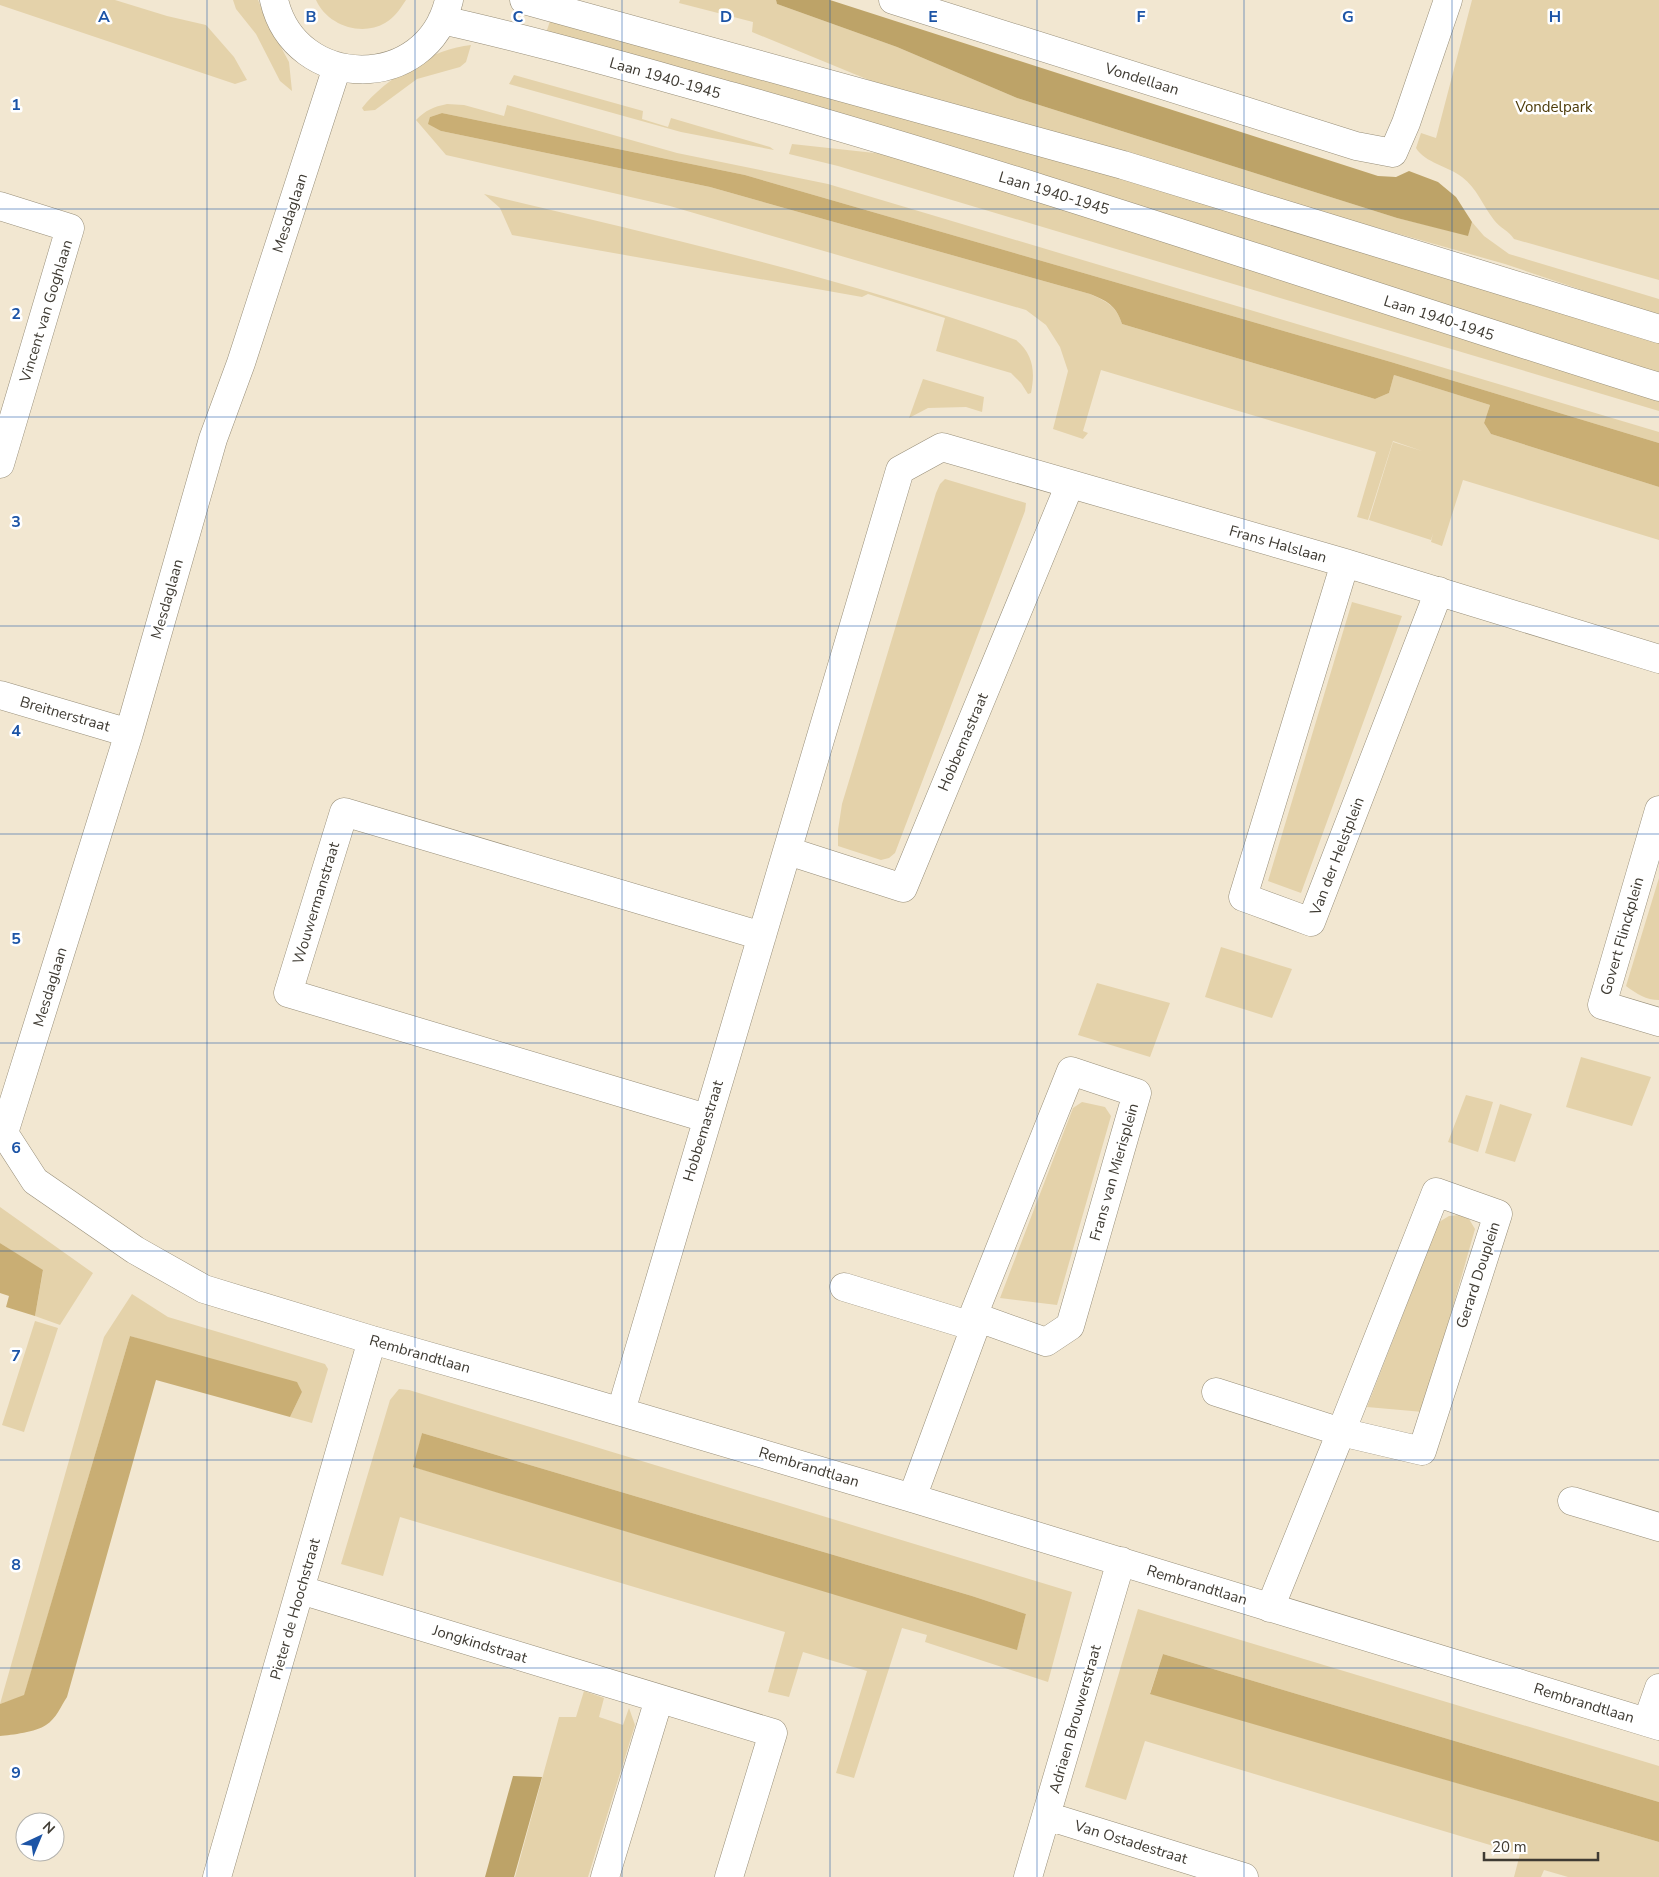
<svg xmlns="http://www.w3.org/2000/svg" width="1659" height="1877" font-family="'Nunito Sans',sans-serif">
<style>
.green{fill:#e4d2aa;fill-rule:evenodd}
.forest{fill:#bda368}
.water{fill:#c9ae74}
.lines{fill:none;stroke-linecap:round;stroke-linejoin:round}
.minor-casing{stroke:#978e79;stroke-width:29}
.major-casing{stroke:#978e79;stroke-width:29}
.minor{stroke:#fff;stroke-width:28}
.major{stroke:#fff;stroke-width:28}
.grid{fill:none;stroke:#1c54a6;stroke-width:1;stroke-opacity:0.55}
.labels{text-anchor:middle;stroke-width:5;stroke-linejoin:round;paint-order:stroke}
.street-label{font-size:15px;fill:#3f3b33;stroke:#fff}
.park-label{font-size:15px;fill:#4b3907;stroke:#fff}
.grid-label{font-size:16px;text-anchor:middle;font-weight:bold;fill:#1c54a6;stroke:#fff;stroke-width:5;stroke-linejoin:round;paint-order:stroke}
</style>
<rect width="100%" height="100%" fill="#f2e7d1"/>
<path class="green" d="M 0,0 L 115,0 L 167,16 L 206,25 L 234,57 L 247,80 L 235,84 L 0,5 Z
M 233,0 L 258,0 L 269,25 L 289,62 L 292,91 L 280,81 L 256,34 L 236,9 Z
M 316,0 L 406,0 C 400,9 395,17 385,23 C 361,37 327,25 316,0 Z
M 680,0 L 776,0 L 777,4 L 897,47 L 1017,98 L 1397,218 L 1468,235 L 1472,222 L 1484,236 L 1509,254 L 1659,299 L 1659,316 L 1505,264 L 898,92 L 752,32 L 753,22 L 679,3 Z
M 1472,0 L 1659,0 L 1659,280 L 1514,239 C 1509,231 1500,228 1494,220 C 1483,206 1477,188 1462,177 C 1448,166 1425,163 1416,148 L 1421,133 L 1436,138 Z
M 551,18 L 1021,149 L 1659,340 L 1659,376 L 546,33 Z
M 471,45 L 466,62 L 460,67 L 417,79 L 375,110 L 364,111 L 362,108 C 385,79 434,48 471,45 Z
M 514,75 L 643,111 L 642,119 L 668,127 L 671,118 L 770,147 L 774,150 L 681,132 L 509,84 Z
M 447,104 L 464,105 L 504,116 L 507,105 L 677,153 L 828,184 L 1659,432 L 1659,443 L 1391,362 L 745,175 L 442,113 L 430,117 L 441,131 L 710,187 L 1090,294 C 1107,302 1116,305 1122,324 L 1375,399 L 1389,393 L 1394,375 L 1490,405 L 1484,423 L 1491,434 L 1659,487 L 1659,540 L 1463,480 L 1442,546 L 1431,542 L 1433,533 L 1431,540 L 1369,520 L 1393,442 L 1422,451 L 1393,441 L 1368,520 L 1357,517 L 1376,452 L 1101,370 L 1083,431 L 1088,433 L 1083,439 L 1053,429 L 1068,371 L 1060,347 L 1046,325 L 1026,310 L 670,206 L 446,155 L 416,120 C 426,110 433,107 447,104 Z
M 792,144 L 893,155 L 1659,400 L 1659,411 L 838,166 L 789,154 Z
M 484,194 C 663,237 843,277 1016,340 C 1034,355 1035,372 1031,393 L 1028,394 L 1021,383 L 1011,373 L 936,351 L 945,318 L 868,294 L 862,297 L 512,235 L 500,208 Z
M 923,379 L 984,397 L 982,412 L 966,407 L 928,408 L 909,418 Z
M 945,479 L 1026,503 L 1025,511 L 895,853 L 889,858 L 881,860 L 838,846 L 838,830 L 842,804 L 936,493 L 940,484 Z
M 1352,602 L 1402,616 L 1301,893 L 1268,881 Z
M 1659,878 L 1659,1000 C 1646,1000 1637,994 1626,986 Z
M 1221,947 L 1292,969 L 1272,1018 L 1205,997 Z
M 1097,983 L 1170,1003 L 1150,1057 L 1078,1035 Z
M 1581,1057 L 1651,1077 L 1632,1126 L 1566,1107 Z
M 1466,1095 L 1493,1102 L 1478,1152 L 1448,1142 Z
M 1082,1102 L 1105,1107 L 1111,1116 L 1057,1305 L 1000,1298 L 1073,1108 Z
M 1500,1104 L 1532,1114 L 1515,1162 L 1485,1153 Z
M 0,1207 L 93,1273 L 60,1325 L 35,1316 L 43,1271 L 0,1243 Z
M 1459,1215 L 1469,1219 L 1475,1229 L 1423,1412 L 1367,1407 L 1439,1222 L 1449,1216 Z
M 132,1294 L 168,1317 L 325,1364 L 328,1369 L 312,1423 L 290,1417 L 302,1392 L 130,1336 L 24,1696 L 0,1704 L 104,1337 Z
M 35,1321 L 58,1328 L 24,1432 L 2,1425 Z
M 399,1389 L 409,1390 L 1072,1592 L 1048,1682 L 925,1642 L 927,1635 L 902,1628 L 854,1778 L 836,1773 L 867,1671 L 803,1652 L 789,1697 L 768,1692 L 785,1632 L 400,1517 L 383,1576 L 341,1564 L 390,1400 ZM 422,1433 L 972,1596 L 1026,1614 L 1017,1649 L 414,1467 Z
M 1138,1609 L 1659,1766 L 1659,1802 L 1163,1654 L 1150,1693 L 1659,1842 L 1659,1877 L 1568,1877 L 1544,1870 L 1541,1877 L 1514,1877 L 1520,1854 L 1145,1741 L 1126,1800 L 1085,1787 Z
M 584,1691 L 604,1698 L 599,1717 L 623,1725 L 629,1708 L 635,1725 L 588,1877 L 515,1877 L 559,1717 L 576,1717 Z"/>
<path class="forest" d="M 776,0 L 830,0 L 1378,176 L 1396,177 L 1409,171 L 1438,182 L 1456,197 L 1472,222 L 1468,236 L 1397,218 L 1017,98 L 897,47 L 777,4 Z
M 513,1776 L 542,1777 L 514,1877 L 485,1877 Z"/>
<path class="water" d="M 442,113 L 745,175 L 1391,362 L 1659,443 L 1659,487 L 1491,434 L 1484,423 L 1490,405 L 1394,375 L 1389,393 L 1375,399 L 1122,324 C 1116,305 1107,301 1090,294 L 710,187 L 441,131 L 428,124 L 430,117 Z
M 0,1243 L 43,1270 L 35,1316 L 6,1307 L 9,1296 L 0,1293 Z
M 130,1336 L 297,1382 L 302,1392 L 290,1417 L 156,1380 L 67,1697 C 61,1706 56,1719 46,1725 C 36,1732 12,1735 0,1736 L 0,1704 L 24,1695 Z
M 422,1433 L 972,1596 L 1026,1614 L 1017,1650 L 413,1467 Z
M 1163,1654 L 1659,1802 L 1659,1842 L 1150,1694 Z"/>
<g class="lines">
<g class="minor-casing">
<path id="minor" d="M 893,0 L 1356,146 L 1393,153 L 1406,123 L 1448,0
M 0,206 L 70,228 L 0,464
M 1345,563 L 1243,897 L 1311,922 L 1439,591
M 0,695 L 129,733
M 1659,810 L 1602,1005 L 1659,1022
M 788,851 L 903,888 L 1070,484
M 706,1118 L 288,993 L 344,812 L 762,936
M 4,1133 L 35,1181 L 135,1250 L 204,1289 L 372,1340 L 547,1390 L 912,1498 L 1659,1726
M 4,1133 L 129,733 L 213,439 L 241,363 L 337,67
M 1436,1192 L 1498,1214 L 1422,1451 L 1341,1432 Z
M 844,1287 L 975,1327
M 1216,1392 L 1341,1432 L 1270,1608
M 621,1411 L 900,470 L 942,447 L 1345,563 L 1659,659
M 912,1498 L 975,1327 L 973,1316 L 1071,1071 L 1137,1093 L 1070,1326 L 1046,1342 L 973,1316
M 1572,1501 L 1659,1527
M 301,1590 L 773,1733 L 729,1877
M 1647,1722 L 1659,1688
M 1047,1816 L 1244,1877
M 217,1877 L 372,1340
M 605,1877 L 659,1699
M 1028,1877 L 1121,1561"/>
</g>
<g class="major-casing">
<path id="major" d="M 274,0 C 295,92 428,93 449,0
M 524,0 L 1123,165 L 1659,329
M 442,20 C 542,42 640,71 738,98 C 1048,185 1352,291 1659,387"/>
</g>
<use href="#minor" class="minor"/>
<use href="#major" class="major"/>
</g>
<path class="grid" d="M 207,0 L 207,1877M 415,0 L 415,1877M 622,0 L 622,1877M 830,0 L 830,1877M 1037,0 L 1037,1877M 1244,0 L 1244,1877M 1452,0 L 1452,1877M 0,209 L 1659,209M 0,417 L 1659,417M 0,626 L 1659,626M 0,834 L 1659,834M 0,1043 L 1659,1043M 0,1251 L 1659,1251M 0,1460 L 1659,1460M 0,1668 L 1659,1668"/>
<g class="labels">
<g class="street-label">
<text transform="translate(665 78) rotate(16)" y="5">Laan 1940-1945</text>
<text transform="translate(1142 79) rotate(17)" y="5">Vondellaan</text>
<text transform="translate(1054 193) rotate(17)" y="5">Laan 1940-1945</text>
<text transform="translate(290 213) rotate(-72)" y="5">Mesdaglaan</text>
<text transform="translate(46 311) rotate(-73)" y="5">Vincent van Goghlaan</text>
<text transform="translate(1439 318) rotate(18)" y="5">Laan 1940-1945</text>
<text transform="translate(1278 544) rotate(16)" y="5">Frans Halslaan</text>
<text transform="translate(167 599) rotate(-74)" y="5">Mesdaglaan</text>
<text transform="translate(65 714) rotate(16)" y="5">Breitnerstraat</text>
<text transform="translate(963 742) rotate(-67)" y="5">Hobbemastraat</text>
<text transform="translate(1337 856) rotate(-69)" y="5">Van der Helstplein</text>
<text transform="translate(316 903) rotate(-73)" y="5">Wouwermanstraat</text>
<text transform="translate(1622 936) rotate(-74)" y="5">Govert Flinckplein</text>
<text transform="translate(50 987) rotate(-73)" y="5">Mesdaglaan</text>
<text transform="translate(703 1131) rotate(-73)" y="5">Hobbemastraat</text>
<text transform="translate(1114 1172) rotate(-74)" y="5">Frans van Mierisplein</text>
<text transform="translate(1478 1275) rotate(-72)" y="5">Gerard Douplein</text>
<text transform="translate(420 1354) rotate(16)" y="5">Rembrandtlaan</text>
<text transform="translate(809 1467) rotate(17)" y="5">Rembrandtlaan</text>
<text transform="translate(1197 1585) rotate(17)" y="5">Rembrandtlaan</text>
<text transform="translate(295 1609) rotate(-74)" y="5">Pieter de Hoochstraat</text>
<text transform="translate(480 1644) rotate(17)" y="5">Jongkindstraat</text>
<text transform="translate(1584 1703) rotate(17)" y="5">Rembrandtlaan</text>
<text transform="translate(1075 1719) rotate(-74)" y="5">Adriaen Brouwerstraat</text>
<text transform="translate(1131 1842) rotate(17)" y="5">Van Ostadestraat</text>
</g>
<g class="park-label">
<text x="1554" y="112">Vondelpark</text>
</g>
</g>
<g class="grid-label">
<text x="104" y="22">A</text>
<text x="311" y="22">B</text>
<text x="518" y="22">C</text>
<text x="726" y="22">D</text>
<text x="933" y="22">E</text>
<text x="1141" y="22">F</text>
<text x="1348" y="22">G</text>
<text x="1555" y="22">H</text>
<text x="16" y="110">1</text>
<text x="16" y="319">2</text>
<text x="16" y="527">3</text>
<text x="16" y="736">4</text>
<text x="16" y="944">5</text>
<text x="16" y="1153">6</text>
<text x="16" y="1361">7</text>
<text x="16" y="1570">8</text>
<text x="16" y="1778">9</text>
</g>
<g transform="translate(40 1837) rotate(44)"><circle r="24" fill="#ffffff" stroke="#b2b1ad"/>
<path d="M0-4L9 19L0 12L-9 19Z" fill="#1c54a6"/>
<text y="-8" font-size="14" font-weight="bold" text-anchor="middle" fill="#3f3b33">N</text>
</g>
<path d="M1484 1852v8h114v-8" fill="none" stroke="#3f3b33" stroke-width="2.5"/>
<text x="1492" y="1852" font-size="15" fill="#3f3b33" stroke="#ffffff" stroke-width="4" paint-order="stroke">20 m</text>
</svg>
